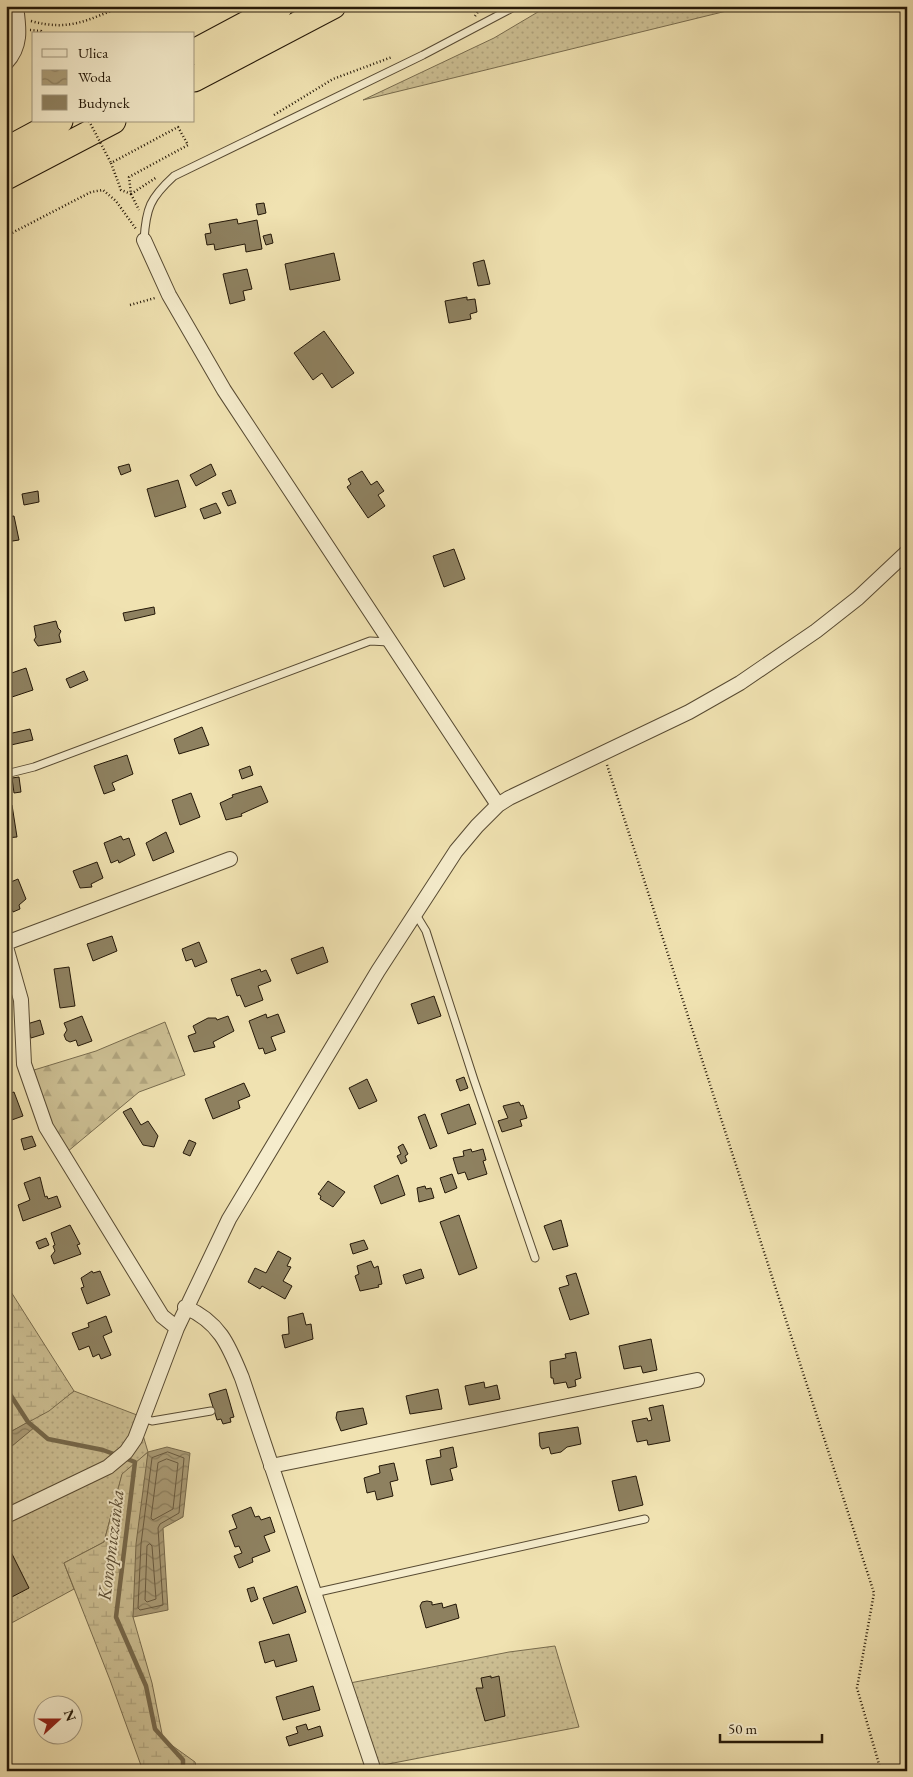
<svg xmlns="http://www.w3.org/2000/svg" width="913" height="1777" font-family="'EB Garamond',serif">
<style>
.grass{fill:url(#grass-dots);stroke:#786c4e}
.forest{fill:url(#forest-firs);stroke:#786c4e}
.wetland{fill:url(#wetland-marsh);stroke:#786c4e}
.water{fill:url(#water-waves);stroke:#75684b}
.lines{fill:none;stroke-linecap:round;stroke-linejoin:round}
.shore{stroke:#685a40;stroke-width:1}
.stream{stroke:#75684b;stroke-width:4.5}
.building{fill:#8e8160;stroke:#241808}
.lane-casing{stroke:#574a32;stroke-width:9}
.street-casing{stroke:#574a32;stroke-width:16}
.highway-casing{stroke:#241808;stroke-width:27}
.path{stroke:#241808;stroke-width:2.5;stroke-dasharray:1 2.5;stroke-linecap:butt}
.lane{stroke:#f5eccc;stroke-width:7}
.street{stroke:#f5eccc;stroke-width:14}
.highway{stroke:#f0e2b1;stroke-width:25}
.path-bridge{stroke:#241808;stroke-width:2.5;stroke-dasharray:1 2.5;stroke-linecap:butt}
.labels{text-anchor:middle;stroke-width:4;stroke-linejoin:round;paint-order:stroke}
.water-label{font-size:19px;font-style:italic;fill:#5a4d35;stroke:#f5eccc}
</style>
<defs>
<pattern id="grass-dots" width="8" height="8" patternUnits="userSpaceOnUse" patternTransform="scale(1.25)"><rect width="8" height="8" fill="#cdc094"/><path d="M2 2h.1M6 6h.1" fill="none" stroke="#b0a47e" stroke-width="1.8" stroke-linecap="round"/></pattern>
<pattern id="forest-firs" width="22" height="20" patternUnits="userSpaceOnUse" patternTransform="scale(1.25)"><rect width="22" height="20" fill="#cdc094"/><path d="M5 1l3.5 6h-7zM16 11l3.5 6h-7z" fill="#b0a47e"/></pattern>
<pattern id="wetland-marsh" width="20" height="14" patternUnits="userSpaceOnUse" patternTransform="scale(1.25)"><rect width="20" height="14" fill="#cdc094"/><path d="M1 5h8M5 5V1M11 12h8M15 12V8" fill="none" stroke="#b0a47e"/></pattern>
<pattern id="water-waves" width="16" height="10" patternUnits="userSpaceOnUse" patternTransform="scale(1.25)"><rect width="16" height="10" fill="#ab9d78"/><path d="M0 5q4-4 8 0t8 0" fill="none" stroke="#8b7f60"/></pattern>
</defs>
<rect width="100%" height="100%" fill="#f0e2b1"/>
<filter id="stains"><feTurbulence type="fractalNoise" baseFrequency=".004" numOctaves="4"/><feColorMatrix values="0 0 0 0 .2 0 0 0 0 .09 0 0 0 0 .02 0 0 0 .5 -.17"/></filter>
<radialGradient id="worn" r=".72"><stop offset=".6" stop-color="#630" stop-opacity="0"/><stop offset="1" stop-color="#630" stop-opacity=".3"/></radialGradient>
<path class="grass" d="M 548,6 L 747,6 L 363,100 L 494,38 Z
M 74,1391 L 137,1415 L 148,1452 L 122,1475 L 104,1542 L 64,1563 L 74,1589 L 6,1626 L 6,1451 L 34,1427 L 28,1422 Z
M 555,1646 L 579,1727 L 378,1766 L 350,1683 L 509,1652 Z"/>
<path class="forest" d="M 165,1022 L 185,1075 L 139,1092 L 67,1152 L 48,1121 L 34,1070 L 96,1051 Z"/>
<path class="wetland" d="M 6,1284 L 74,1391 L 49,1411 L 12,1431 L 6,1430 Z
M 148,1452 L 133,1617 L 152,1683 L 163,1739 L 195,1762 L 197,1771 L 143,1771 L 110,1680 L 64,1563 L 104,1542 L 122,1474 Z"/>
<path class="water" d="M 28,1422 L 35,1427 L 6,1451 L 6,1431 L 12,1431 Z
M 167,1447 L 190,1453 L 183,1517 L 163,1528 L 168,1610 L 133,1617 L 136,1544 L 148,1452 Z"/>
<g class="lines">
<path class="shore" d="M 168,1452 L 184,1458 L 179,1513 L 160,1524 L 158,1528 L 163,1605 L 140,1610 L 138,1608 L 141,1544 L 152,1458 Z
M 167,1459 L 178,1463 L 173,1509 L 153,1520 L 151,1518 L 158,1463 Z
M 150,1544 L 152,1546 L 156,1599 L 147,1602 L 145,1600 L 147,1546 Z"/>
<path class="stream" d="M 6,1388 L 28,1422 L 48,1439 L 103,1450 L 135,1462 L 116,1617 L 146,1686 L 155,1729 L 183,1760 L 183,1771"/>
</g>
<path class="building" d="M 264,203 L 266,213 L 258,215 L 256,204 Z
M 237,219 L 238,224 L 257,220 L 262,249 L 246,252 L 245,244 L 215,250 L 214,244 L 207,245 L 205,234 L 211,233 L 209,224 Z
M 271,234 L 273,243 L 266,245 L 263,236 Z
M 334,253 L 340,280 L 290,290 L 285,264 Z
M 484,260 L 490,284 L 478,286 L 473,263 Z
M 247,269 L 252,289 L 243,291 L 245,300 L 230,304 L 223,274 Z
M 467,297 L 467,300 L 475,299 L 477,312 L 470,314 L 471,319 L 449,323 L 445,301 Z
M 324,331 L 354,373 L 332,388 L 322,373 L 313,380 L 294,353 Z
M 129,464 L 131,471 L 121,475 L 118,467 Z
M 211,464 L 216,475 L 196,486 L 190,475 Z
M 362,471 L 371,485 L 377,481 L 384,491 L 378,495 L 385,506 L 368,518 L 347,487 L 351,484 L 348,479 Z
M 178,480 L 186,507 L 155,517 L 147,489 Z
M 231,490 L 236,503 L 228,506 L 222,493 Z
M 38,491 L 39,502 L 24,505 L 22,494 Z
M 216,503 L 221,513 L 204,519 L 200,509 Z
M 14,516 L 19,540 L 6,542 L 6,517 Z
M 454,549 L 465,579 L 444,587 L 433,556 Z
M 154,607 L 155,614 L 125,621 L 123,613 Z
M 56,621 L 58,628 L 61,631 L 59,635 L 61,642 L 38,646 L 34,640 L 36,637 L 34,626 Z
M 26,668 L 33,690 L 6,699 L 6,675 Z
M 84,671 L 88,680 L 70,688 L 66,679 Z
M 202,727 L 209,745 L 179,754 L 174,739 Z
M 30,729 L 33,740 L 11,745 L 8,734 Z
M 127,755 L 133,774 L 112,783 L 115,790 L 104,794 L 94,766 Z
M 250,766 L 253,775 L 242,779 L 239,770 Z
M 19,777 L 21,792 L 14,793 L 12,778 Z
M 261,786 L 268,802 L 241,814 L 242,816 L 226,820 L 220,803 L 233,797 L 232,795 Z
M 191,793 L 200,817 L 180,825 L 172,800 Z
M 12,805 L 17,837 L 6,838 L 6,806 Z
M 166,832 L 174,852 L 153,861 L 146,843 Z
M 121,836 L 123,840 L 129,838 L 135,855 L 119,863 L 118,860 L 111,863 L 104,843 Z
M 97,862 L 103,878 L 91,884 L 92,887 L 80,888 L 73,871 Z
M 18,879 L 26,899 L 19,905 L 20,909 L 13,912 L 11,908 L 6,910 L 6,884 Z
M 112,936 L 117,951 L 93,961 L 87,944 Z
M 199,942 L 207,962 L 195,967 L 192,959 L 186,961 L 182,949 Z
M 323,947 L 328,962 L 297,974 L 291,959 Z
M 69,967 L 75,1006 L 60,1008 L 54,969 Z
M 260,969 L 261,972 L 266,970 L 271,981 L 258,986 L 263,1000 L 245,1007 L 240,995 L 237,996 L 231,979 Z
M 434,996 L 441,1016 L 418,1024 L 411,1004 Z
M 266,1014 L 267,1018 L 278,1014 L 285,1032 L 271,1037 L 276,1050 L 265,1054 L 263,1048 L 259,1049 L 249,1021 Z
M 82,1016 L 92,1041 L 78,1046 L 76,1040 L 70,1042 L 66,1040 L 64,1035 L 67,1030 L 64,1023 Z
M 228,1016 L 234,1031 L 213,1042 L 215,1047 L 194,1052 L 188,1036 L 196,1033 L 193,1026 L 208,1018 L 216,1018 L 217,1020 Z
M 40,1020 L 44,1034 L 31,1038 L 27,1024 Z
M 464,1077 L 468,1088 L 460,1091 L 456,1080 Z
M 367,1079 L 377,1101 L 359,1109 L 349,1088 Z
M 244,1083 L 250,1096 L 238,1101 L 240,1108 L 213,1119 L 205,1099 Z
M 6,1086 L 11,1093 L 14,1092 L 23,1116 L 6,1122 Z
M 519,1102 L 521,1106 L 523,1105 L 527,1118 L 520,1120 L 522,1126 L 502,1132 L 498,1121 L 508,1118 L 503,1106 Z
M 469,1104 L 476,1124 L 448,1134 L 441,1114 Z
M 131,1108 L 141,1125 L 148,1121 L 158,1136 L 154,1147 L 143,1145 L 123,1112 Z
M 425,1114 L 437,1146 L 430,1149 L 418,1117 Z
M 32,1136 L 36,1146 L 24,1150 L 21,1139 Z
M 189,1140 L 196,1143 L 190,1156 L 183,1153 Z
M 403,1144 L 408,1154 L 405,1156 L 407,1161 L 401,1164 L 397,1156 L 401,1154 L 398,1147 Z
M 471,1149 L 472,1152 L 483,1149 L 486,1160 L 483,1161 L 487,1174 L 468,1180 L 465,1172 L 458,1174 L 453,1158 L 464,1156 L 463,1151 Z
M 452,1174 L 457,1188 L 445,1193 L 440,1178 Z
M 398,1175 L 405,1195 L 381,1204 L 374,1186 Z
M 40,1177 L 45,1197 L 47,1196 L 48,1199 L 57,1196 L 61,1207 L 23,1221 L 18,1205 L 30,1200 L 24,1183 Z
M 328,1181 L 345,1192 L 333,1207 L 320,1199 L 321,1196 L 318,1194 Z
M 425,1186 L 426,1189 L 431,1188 L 434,1198 L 419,1202 L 417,1188 Z
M 459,1215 L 477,1268 L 459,1275 L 440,1222 Z
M 561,1220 L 568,1246 L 553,1250 L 544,1226 Z
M 70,1225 L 80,1244 L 77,1245 L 81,1254 L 54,1264 L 51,1256 L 55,1251 L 53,1246 L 55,1245 L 51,1233 Z
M 46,1238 L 49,1245 L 39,1249 L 36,1242 Z
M 364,1240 L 368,1249 L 353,1254 L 350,1244 Z
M 278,1251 L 291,1258 L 287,1266 L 291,1267 L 283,1281 L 292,1286 L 285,1299 L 262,1286 L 260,1289 L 248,1282 L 255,1268 L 266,1273 Z
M 371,1261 L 374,1268 L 378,1266 L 382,1284 L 378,1285 L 379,1287 L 360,1291 L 355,1276 L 359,1274 L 357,1266 Z
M 421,1269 L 424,1278 L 406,1284 L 403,1275 Z
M 92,1271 L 93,1273 L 100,1271 L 110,1295 L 87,1304 L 81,1288 L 84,1287 L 81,1278 Z
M 576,1273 L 589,1314 L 570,1320 L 559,1288 L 569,1285 L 566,1276 Z
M 303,1313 L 306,1325 L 311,1324 L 313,1339 L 285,1348 L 282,1335 L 289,1334 L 288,1317 Z
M 106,1316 L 112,1332 L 103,1336 L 111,1355 L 101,1359 L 99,1354 L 93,1357 L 89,1346 L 79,1350 L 72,1333 L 89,1327 L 88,1323 Z
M 651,1339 L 657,1370 L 643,1373 L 641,1366 L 624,1369 L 619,1346 Z
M 576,1352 L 581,1378 L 575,1380 L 576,1386 L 568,1388 L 566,1382 L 554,1384 L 553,1378 L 551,1378 L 550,1361 L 566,1358 L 565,1354 Z
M 484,1382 L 485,1388 L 497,1385 L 500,1399 L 469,1405 L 465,1386 Z
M 226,1389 L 234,1417 L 230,1418 L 231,1422 L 223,1424 L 221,1419 L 217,1420 L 209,1394 Z
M 438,1389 L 442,1409 L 410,1414 L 406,1396 Z
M 663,1405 L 670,1441 L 648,1445 L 647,1440 L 637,1442 L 632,1421 L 647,1418 L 648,1421 L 652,1420 L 649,1408 Z
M 363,1408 L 367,1424 L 341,1431 L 336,1418 L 337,1412 Z
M 578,1427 L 581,1444 L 567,1447 L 561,1452 L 551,1454 L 549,1447 L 542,1449 L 540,1446 L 539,1433 Z
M 453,1447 L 457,1467 L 450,1469 L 453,1480 L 431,1485 L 426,1460 L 441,1457 L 440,1450 Z
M 394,1463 L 398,1480 L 390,1482 L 393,1496 L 377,1500 L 375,1491 L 367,1493 L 364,1478 L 380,1473 L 379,1466 Z
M 636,1476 L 643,1505 L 619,1511 L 612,1481 Z
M 251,1507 L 255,1517 L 259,1516 L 261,1520 L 270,1517 L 275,1532 L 264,1536 L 270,1551 L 252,1558 L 253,1562 L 239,1568 L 234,1556 L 242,1553 L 239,1546 L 235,1547 L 229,1531 L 237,1528 L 232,1515 Z
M 9,1548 L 29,1588 L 8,1599 L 6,1594 L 6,1550 Z
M 297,1586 L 306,1612 L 273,1624 L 263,1598 Z
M 254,1587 L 258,1599 L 251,1602 L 247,1589 Z
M 427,1601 L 432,1602 L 432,1605 L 442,1603 L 443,1608 L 456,1604 L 459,1618 L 426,1628 L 420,1606 L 422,1602 Z
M 289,1634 L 297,1661 L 276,1667 L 274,1660 L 265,1663 L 259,1642 Z
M 491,1676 L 491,1678 L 499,1676 L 505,1716 L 485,1721 L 476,1688 L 483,1688 L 481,1678 Z
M 313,1686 L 320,1710 L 283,1720 L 276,1697 Z
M 306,1724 L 308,1730 L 320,1726 L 323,1736 L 289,1746 L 286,1737 L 298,1733 L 296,1727 Z"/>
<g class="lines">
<g class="lane-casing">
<path id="lane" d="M 144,240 C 146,208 150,198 174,176 L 423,55 L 516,6
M 6,774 L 34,767 L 370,641 L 389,642
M 415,913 L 426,931 L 474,1080 L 535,1258
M 142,1418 L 152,1421 L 211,1411
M 314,1593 L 645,1519"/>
</g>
<g class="street-casing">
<path id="street" d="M 6,63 C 22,46 19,28 16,6
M 144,240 L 169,295 L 224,390 L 498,805
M 6,943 L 230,859
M 6,947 L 21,1000 L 24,1064 L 46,1127 L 162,1316 L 177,1328
M 185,1307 C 220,1322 229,1346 242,1378 L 374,1771
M 271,1466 L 697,1380
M 6,1516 L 108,1467 L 126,1452 L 135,1439 L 177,1328 L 229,1219 L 378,971 L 456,851 L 477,826 L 498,805 L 509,798 L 689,712 L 740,683 L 816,631 L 858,598 L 907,552"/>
</g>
<g class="highway-casing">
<path id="highway" d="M 194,52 L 280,6
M 194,79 L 333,6
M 6,150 L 60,121
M 6,177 L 113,121"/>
</g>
<path class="path" d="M 475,16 L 482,6
M 31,21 C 71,32 88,19 124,6
M 30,30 L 41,31 L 43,34
M 274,115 L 333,79 L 392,57
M 131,194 L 157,177
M 131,194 L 121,190 L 111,163 L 178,127 L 188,145 L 129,177 L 131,194 L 139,210
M 6,236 L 91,192 L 103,190 L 116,201 L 136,229
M 130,305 L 155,298
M 607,765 L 874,1593 L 857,1688 L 881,1771"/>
<use href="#lane" class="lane"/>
<use href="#street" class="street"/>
<use href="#highway" class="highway"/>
<path class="path-bridge" d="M 89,121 L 111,163"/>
</g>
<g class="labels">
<g class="water-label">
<text transform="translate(110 1545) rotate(-83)" y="7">Konopniczanka</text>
</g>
</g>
<rect width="913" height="1777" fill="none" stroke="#f0e2b1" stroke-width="25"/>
<rect x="8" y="8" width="898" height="1762" fill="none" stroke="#241808" stroke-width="2.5"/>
<rect x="12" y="12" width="888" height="1752" fill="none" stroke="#241808"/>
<rect x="32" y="32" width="162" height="90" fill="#f5eccc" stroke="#a1977e"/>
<rect x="42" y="49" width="25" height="8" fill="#f5eccc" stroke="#a1977e"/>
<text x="78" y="58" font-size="15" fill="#241808">Ulica</text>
<rect x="42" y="70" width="25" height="15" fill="url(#water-waves)" stroke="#a1977e"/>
<text x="78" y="82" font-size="15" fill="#241808">Woda</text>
<rect x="42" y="95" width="25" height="15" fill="#8e8160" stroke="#a1977e"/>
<text x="78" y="108" font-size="15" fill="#241808">Budynek</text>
<g transform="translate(58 1720) rotate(69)"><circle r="24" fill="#f5eccc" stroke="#a1977e"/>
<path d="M0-4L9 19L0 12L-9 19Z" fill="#8f2418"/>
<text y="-8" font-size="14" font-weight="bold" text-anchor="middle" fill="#241808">N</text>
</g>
<path d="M720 1734v8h102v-8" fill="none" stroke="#241808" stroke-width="2.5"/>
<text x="728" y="1734" font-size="15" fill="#241808" stroke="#f5eccc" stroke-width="4" paint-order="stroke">50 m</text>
<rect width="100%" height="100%" filter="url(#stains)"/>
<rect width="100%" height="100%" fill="url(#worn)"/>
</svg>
